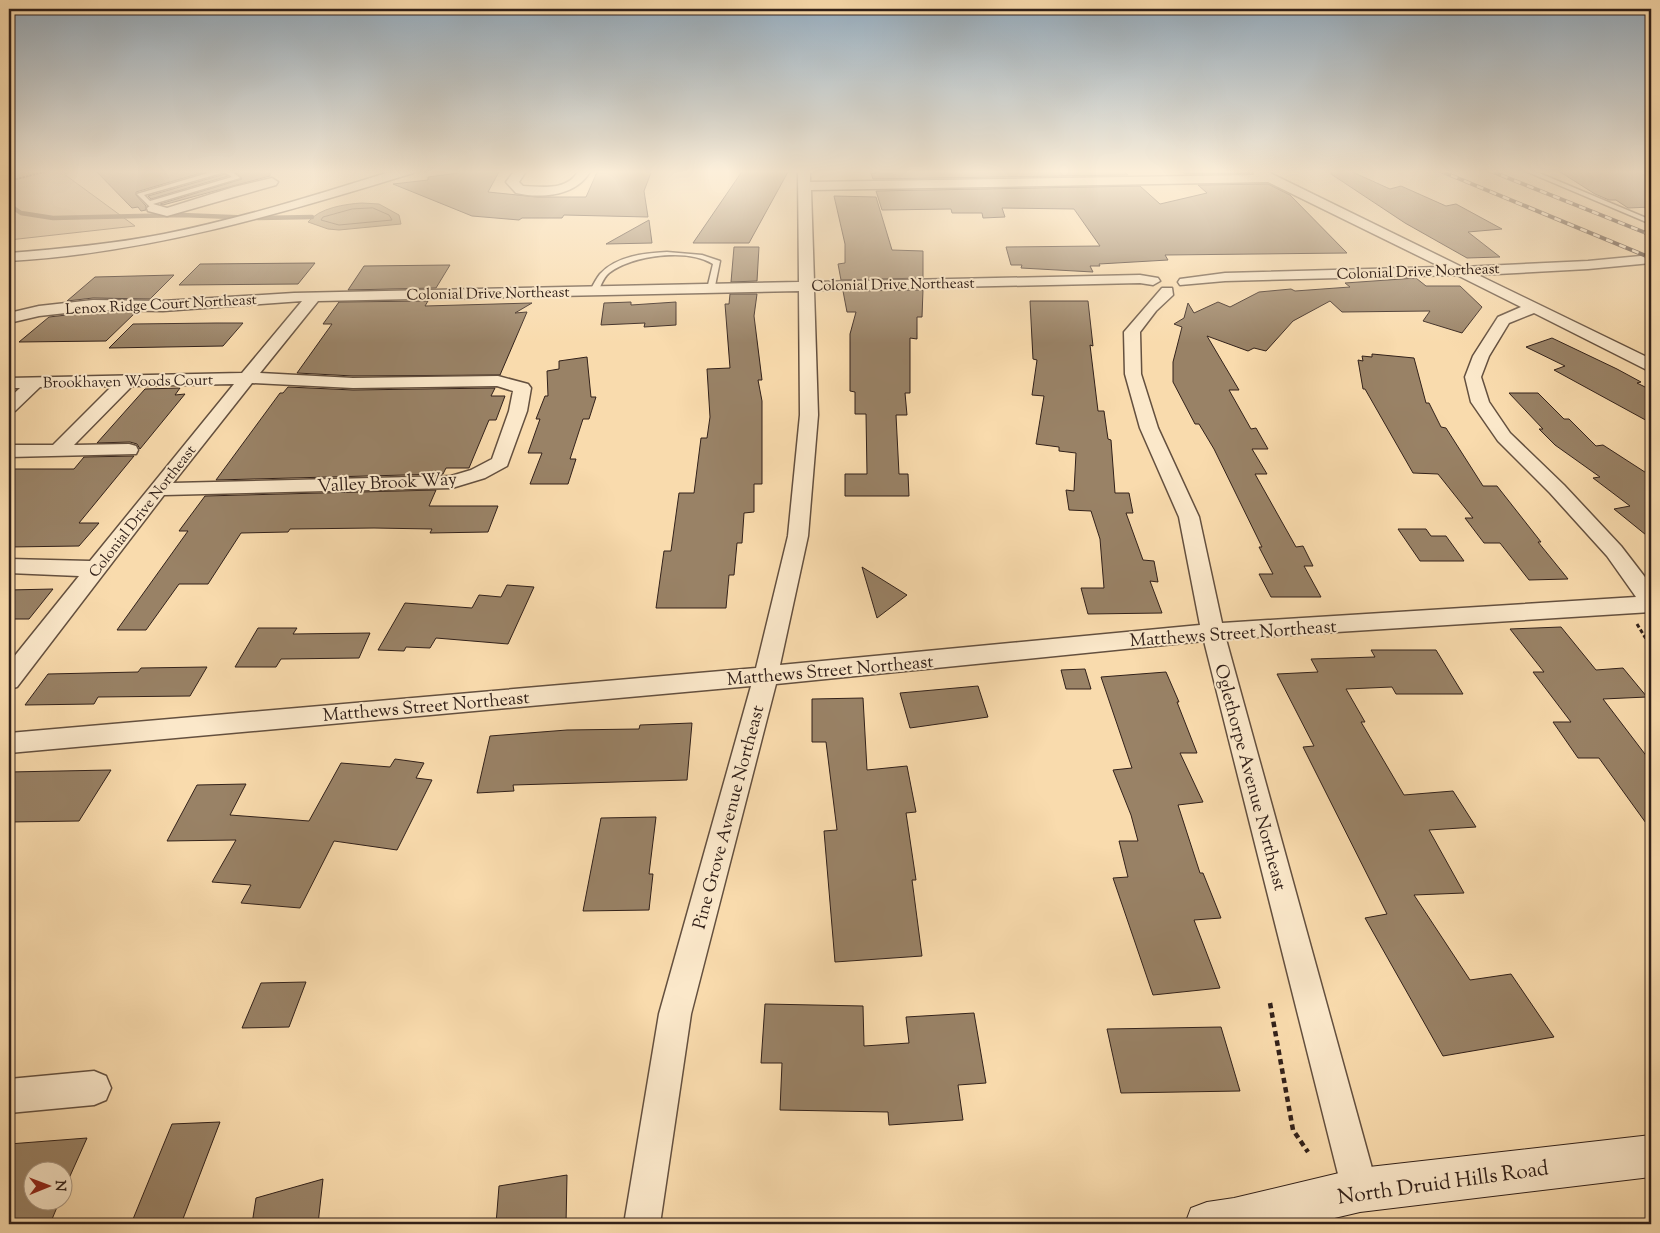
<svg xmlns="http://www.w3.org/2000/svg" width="1660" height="1233" font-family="'Sorts Mill Goudy',serif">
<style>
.green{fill:#d7bb94;stroke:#846e57}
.water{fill:#b59c7b;stroke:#816b54}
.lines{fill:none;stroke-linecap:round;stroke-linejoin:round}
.shore{stroke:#745e4a;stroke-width:1}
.stream{stroke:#816b54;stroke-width:4.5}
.building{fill:#998266;stroke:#32211a}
.service-casing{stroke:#64503f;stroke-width:3}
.minor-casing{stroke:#64503f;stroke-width:3}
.secondary-casing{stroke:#32211a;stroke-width:2}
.path-far2{stroke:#32211a;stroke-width:2;stroke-dasharray:2.5 1;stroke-linecap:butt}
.path-far1{stroke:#32211a;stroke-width:3;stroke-dasharray:4 2.5;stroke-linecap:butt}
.path{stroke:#32211a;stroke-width:4.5;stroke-dasharray:5.5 4;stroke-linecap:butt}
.service{fill:#fbe8ca;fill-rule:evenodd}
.minor{fill:#fbe8ca;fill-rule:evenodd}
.secondary{fill:#fbe8ca;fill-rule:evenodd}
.rail-casing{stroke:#32211a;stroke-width:4}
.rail{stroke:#fbe8ca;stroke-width:2.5;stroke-dasharray:7;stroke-linecap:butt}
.labels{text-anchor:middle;stroke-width:4;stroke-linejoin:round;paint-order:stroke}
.far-street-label{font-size:15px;fill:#32211a;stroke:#fbe8ca}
.street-label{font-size:18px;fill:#32211a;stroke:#fbe8ca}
.near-street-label{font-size:21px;fill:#32211a;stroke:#fbe8ca}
</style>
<rect width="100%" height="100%" fill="#f9dbad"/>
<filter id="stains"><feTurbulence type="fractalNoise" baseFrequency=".004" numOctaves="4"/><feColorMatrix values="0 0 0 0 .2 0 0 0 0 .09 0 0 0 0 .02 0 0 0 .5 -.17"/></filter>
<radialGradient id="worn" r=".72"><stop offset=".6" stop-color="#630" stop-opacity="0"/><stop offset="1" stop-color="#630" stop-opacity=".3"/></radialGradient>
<path class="green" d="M9 170H75L64 174 135 226 9 240Z"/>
<path class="water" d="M362 203 379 204 399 215 401 224 339 230 328 229 308 222C319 208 345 204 362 203Z"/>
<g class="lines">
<path class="shore" d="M373 208 389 215 392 220 339 225 321 220 323 217 352 209Z"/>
<path class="stream" d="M9 205 21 213 53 218 182 215 258 218 312 217"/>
</g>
<path class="building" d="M95 170H211L136 192V195L146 206V210L141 211 138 207 132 208Z
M233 170H270V176L163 205 160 204 242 179Z
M461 170H500L488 192 537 197H586L598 170H652L644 191 648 217 564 215 562 218H522L519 220 472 216 393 184 428 180V177L459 173Z
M743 170H789L749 243H693Z
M875 170H1122L1128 175 873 179 871 173H876Z
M1180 170H1251L1252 173 1185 174Z
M1333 170H1348L1390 189 1401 186 1446 206 1456 204 1502 229 1468 232 1500 257 1467 258 1405 223 1331 174Z
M1557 170H1636L1651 179V207L1628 208 1616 200H1609L1595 194Z
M225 174 228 176 151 199 148 196Z
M1268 184 1290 195 1347 253 1165 255 1168 260 1099 264 1100 266H1090L1093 272 1021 268 1022 265H1011L1006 247 1100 246 1074 209 1002 208 1005 217 983 218 982 213H952L951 209 882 210 876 191 1140 186 1160 204 1207 193 1198 185Z
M834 196 876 197 892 250 923 251V278L841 280 838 264 845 263V244Z
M649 220 652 243 606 244Z
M734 247H759L757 281 731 282Z
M315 263 298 284 179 285 200 264Z
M450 265 436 288 348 290 364 266Z
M174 275 150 299 93 298 67 301 95 277Z
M1416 278 1426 286H1460L1482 307 1462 333 1423 321 1430 311 1342 312 1330 301 1293 321 1266 351 1254 348 1248 351 1207 336 1239 390H1229L1251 429 1256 428 1268 449H1252L1267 474H1255L1296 547 1303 546 1313 566H1304L1321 597H1271L1259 574H1273L1259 547H1262L1214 449 1199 424H1195L1173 382V362L1182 327 1174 324 1184 318 1188 303 1194 313 1218 302 1230 307 1259 292 1291 289 1295 291 1350 287 1345 283Z
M923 290 922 317H917V339L910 338V393H905L907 415H896L899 474H908L909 496H845V474H867L866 414H855V392L850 391V334L856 312H847L843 291Z
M730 294H757L754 316 762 380H758L762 401V484H754V512L744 513 742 543H737L734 575H729L726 608H656L664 551H671L679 493H694L701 438H707L710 417 707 369 730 368 725 304H729Z
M428 301 425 306 532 303 515 313 527 312 500 375 353 376 297 373 332 324H323L339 302Z
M1030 301H1088L1093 346 1090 345 1098 411H1104L1108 439 1111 440 1115 493H1129L1133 513H1126L1143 560 1154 561 1158 582 1150 581 1162 613 1088 614 1081 588H1104L1100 539 1091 511 1069 510 1066 490 1074 491 1076 453 1059 451V447L1036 444 1044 396 1032 395 1037 360 1033 359Z
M631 302V305L676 302V325L644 327 645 323 601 325 604 303Z
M93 312H136L106 341 19 342 49 317Z
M216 323H243L223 346 109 348 133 324Z
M1552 338 1617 369 1641 382 1637 383 1651 390V423L1554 370 1565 366 1526 347Z
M1372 354 1414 358 1426 403H1429L1441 427 1446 428 1483 486H1497L1541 542H1538L1568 579 1529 580 1500 543H1484L1465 518H1473L1438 474 1413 473 1365 389H1363L1358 360 1363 361 1362 356 1372 357Z
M587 357 591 397H596L589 419H583L570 459H576L568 484H530L542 453H528L540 419H536L545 396H548L547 371 559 369V361Z
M288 387 353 390 495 388 491 396H505L496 420H489L469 468H446L443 474 216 480 280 393H283Z
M180 388 175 395 185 394 140 449 137 444 130 442 97 443 145 389Z
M1509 393H1538L1564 419H1569L1596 446 1603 445 1651 476V539L1614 509 1630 506 1593 478 1600 477 1555 445 1539 429H1543Z
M134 456 79 523H99L79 546 9 547V469H74L84 457Z
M436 490 429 506H498L488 532 430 533 432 529 374 528 290 529 288 532 241 533 208 584H179L146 630H117L188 531H179L205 496Z
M1398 529H1426L1431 536H1446L1464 561H1420Z
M862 567 907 595 877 618Z
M507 585 534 587 508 644 436 638 430 648 406 647 404 651 378 650 405 603 472 608 479 595 501 597Z
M53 589 29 619H9V590Z
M1561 627 1596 670 1623 668 1647 697 1603 699 1651 762V830L1599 758H1578L1553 722H1571L1533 672H1544L1510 629Z
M258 628H297L293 634 370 633 359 658 281 659 276 667H235Z
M1371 650H1436L1463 694H1396L1392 687 1346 689 1365 722H1361L1404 795 1453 791 1476 827 1429 830 1464 893 1414 895 1470 980 1511 974 1554 1037 1443 1056 1365 918 1387 914 1303 747 1314 746 1277 674 1318 672 1311 659 1375 657Z
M207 667 190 696 98 697 94 704 25 705 48 674 138 672 141 668Z
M1085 669 1091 689H1066L1061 670Z
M1166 672 1179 702H1177L1197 753H1180L1203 802 1178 805 1200 873H1203L1221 918 1194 920 1220 988 1153 995 1113 878 1128 877 1119 841H1138L1131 815 1113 770 1132 768 1101 677Z
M978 686 988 717 910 728 900 693Z
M863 698 867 770 907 766 916 812 906 813 916 880H912L922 956 835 962 824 831 837 830 826 742H812V699Z
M692 723 687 780 513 785 514 791 477 793 490 736 567 730 639 729 640 725Z
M395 759 424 763 416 778 432 780 397 850 334 841 300 908 241 903 251 885 212 882 236 840 167 841 197 785 246 784 230 815 309 821 341 763 390 767Z
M111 770 79 821 9 822V772Z
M656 817 649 874H653L649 910 583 911 601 818Z
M306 982 289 1027 242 1028 261 983Z
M765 1004 863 1006 864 1046 909 1043 906 1017 974 1013 986 1083 958 1085 963 1120 889 1125 888 1112 780 1110 782 1063H761Z
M1221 1027 1240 1091 1121 1093 1107 1029Z
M220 1122 181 1224H131L172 1124Z
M87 1138 62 1194V1170H32V1200H60L50 1224H9V1144Z
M567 1175 566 1224H496L499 1186Z
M323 1179 318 1224H252L256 1198Z"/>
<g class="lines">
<defs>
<path id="service" d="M218 170H230L240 178 153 204 156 208 153 210 137 194ZM225 172 232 177 150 201 144 195Z
M1523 170H1532L1651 220V224Z
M1642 170 1651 171V176Z
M667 252 702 255 720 261 714 291 707 289 713 264C688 248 632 255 609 273 603 278 601 286 597 293L590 291C593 285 596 279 600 274 616 256 645 253 667 252Z"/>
<path id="minor" d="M396 170H415L413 173C280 214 149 253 9 261V253C61 249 113 244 164 234 243 218 319 194 396 170Z
M515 170H527L519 182 523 186C544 187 568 191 579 170H591C577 196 542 199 516 193L506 182Z
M798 170H810V182L1254 175 1253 170H1264L1462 267 1588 261 1651 255V263L1588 269 1478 275 1651 359V370L1645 369 1534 313 1509 323 1489 356 1481 377 1489 402 1510 433 1564 485 1621 546 1651 585V612L1226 639 1378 1190 1373 1203 1360 1208 1347 1203 1342 1190 1204 641 776 684 691 1014 660 1224H624L659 1014 751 686 9 753V733L756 668 788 536 800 415 799 291 318 301 260 373 353 378 498 376 528 384 531 388 527 411 507 466 485 478 452 488 164 495 17 687 9 689V663L79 576 9 573V559L90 561 234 384 132 386 74 445 129 444 136 446 138 450 136 454 9 457V445H53L112 386 40 387 15 411 9 412V398L20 388H9V378L242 373 302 301 163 311 93 310 39 316 9 323V313L39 306 93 300 163 301 294 293 799 282ZM1268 182 1441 267 1225 273 1180 279 1178 282 1180 285 1225 281 1457 275 1521 307 1498 317 1473 356 1465 377 1471 402 1498 441 1550 493 1607 556 1636 597 1222 623 1199 517 1158 428 1141 374 1140 332 1156 311 1173 295 1172 288H1162L1124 332 1125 374 1140 428 1179 517 1200 625 780 665 808 536 818 415 814 290 1140 283 1153 285 1160 281 1158 278 1140 275 814 282 811 190ZM252 383 353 388 497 386 513 391 509 411 492 459 471 470 451 476 173 483Z
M272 178 278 182 276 185 167 216 148 211 147 208 153 204 167 208 234 187Z
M94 1071 106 1076 111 1088 106 1100 94 1105 9 1113V1079Z"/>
<path id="secondary" d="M1651 1135V1177L1360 1212 1309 1224H1185L1191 1208 1207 1202 1234 1198 1360 1168Z"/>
</defs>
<use href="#service" class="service-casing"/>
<use href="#minor" class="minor-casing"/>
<use href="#secondary" class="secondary-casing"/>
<path class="path-far2" d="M9 181 51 170"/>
<path class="path-far1" d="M1637 624 1651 647"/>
<path class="path" d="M1270 1003 1293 1130 1308 1152"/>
<use href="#service" class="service"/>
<use href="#minor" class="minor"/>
<use href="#secondary" class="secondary"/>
<defs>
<path id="rail" d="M1438 170 1651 258
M1488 170 1651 235"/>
</defs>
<use href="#rail" class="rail-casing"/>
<use href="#rail" class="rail"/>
</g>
<linearGradient id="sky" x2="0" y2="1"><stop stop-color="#93aabc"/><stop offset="0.5" stop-color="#fcefda"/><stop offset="1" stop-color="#fcefda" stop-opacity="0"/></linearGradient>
<rect width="1660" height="343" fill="url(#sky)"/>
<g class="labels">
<g class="far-street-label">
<text transform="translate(1418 271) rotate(-2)" y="5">Colonial Drive Northeast</text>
<text transform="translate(893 284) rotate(-1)" y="5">Colonial Drive Northeast</text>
<text transform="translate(488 293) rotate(-1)" y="5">Colonial Drive Northeast</text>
<text transform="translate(161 304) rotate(-3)" y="5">Lenox Ridge Court Northeast</text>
<text transform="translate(128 381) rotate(-1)" y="5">Brookhaven Woods Court</text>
<text transform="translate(142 511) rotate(-52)" y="5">Colonial Drive Northeast</text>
</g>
<g class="street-label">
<text transform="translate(387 482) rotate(-3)" y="6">Valley Brook Way</text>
<text transform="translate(1233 633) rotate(-4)" y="6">Matthews Street Northeast</text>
<text transform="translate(830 670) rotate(-5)" y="6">Matthews Street Northeast</text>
<text transform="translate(426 706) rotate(-5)" y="6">Matthews Street Northeast</text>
<text transform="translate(1251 777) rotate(75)" y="6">Oglethorpe Avenue Northeast</text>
<text transform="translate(728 817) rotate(-75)" y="6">Pine Grove Avenue Northeast</text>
</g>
<g class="near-street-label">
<text transform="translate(1443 1182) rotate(-8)" y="7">North Druid Hills Road</text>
</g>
</g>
<rect width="1660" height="1233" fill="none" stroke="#f9dbad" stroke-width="30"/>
<rect x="10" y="10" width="1640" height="1213" fill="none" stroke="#32211a" stroke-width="2.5"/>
<rect x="15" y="15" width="1630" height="1203" fill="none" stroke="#32211a"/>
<g transform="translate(48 1186) rotate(89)"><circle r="24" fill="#fbe8ca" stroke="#ab9884"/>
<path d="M0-4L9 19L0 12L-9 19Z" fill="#8f2418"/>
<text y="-8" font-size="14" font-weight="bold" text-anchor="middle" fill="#32211a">N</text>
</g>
<rect width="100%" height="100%" filter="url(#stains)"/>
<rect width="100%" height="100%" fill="url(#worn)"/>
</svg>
